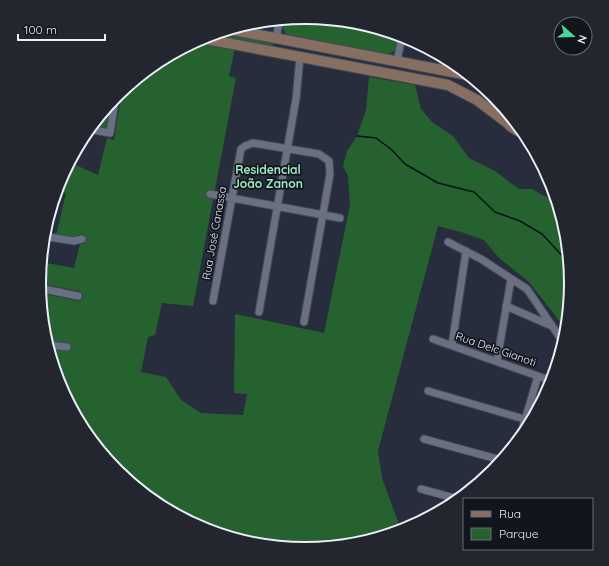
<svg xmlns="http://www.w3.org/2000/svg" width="609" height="566" font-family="Quicksand,sans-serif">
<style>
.green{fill:#26622f}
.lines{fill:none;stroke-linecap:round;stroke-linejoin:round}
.stream{stroke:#041619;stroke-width:1.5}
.street-casing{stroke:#444956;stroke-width:9}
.secondary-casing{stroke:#444956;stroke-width:12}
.street{stroke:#687082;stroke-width:7}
.secondary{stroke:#866f60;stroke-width:10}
.labels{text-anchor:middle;stroke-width:3.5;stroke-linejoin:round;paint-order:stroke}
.street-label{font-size:11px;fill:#eaeff9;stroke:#13151d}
.neighbourhood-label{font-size:12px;font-weight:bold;fill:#9aecc1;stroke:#13151d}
.rim{fill:none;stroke:#eaeff9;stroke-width:2}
</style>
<rect width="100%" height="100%" fill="#272d3d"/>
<path class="green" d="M305 17 357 22 400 35C399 44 398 50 389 54L290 37C283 32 282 28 284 19Z
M223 31 269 40 272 41 273 45 271 47 207 36Z
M196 41 235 48 229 76 236 78 193 306 162 303 155 335 148 337 141 372 166 377 181 400 201 413 243 415 247 394 234 393 235 314 324 333 350 205 348 176 343 166 347 151 357 136 366 110 369 77 415 85 421 109 432 122 453 136 469 158 495 171 519 189H532L544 196 556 200 565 231 570 283 566 332 555 315 528 281 499 258 484 240 461 232 438 226 378 451 382 478 401 530C369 540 336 550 303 549 269 547 234 542 202 529 131 499 65 429 49 352L54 349 67 351 70 349 67 343 45 341 40 293 77 301 81 300 83 295 79 291 39 283 41 262 74 268 80 244H84L86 239 82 234 73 238 56 235 66 193 56 192 59 181 69 162 98 175 107 138 114 140 122 91 157 62Z
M113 99 108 127 104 129 90 127Z"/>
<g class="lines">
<path class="stream" d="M357 136 376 138 392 150 405 164 438 183 474 192 495 212 520 221 542 234 569 263"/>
<defs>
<path id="street" d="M276 38 280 19
M397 61 402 36
M88 129 110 133 116 95
M210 194 340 218
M43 236 74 241 82 239
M448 242 481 259 527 289 563 342
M39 288 78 296
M213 301 241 149 245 146 253 143 319 154 329 161 330 174 304 322
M506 306 552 326
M259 312 296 99 300 57
M433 339 552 381
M47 345 67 347
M452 345 466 251
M497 361 511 279
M428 391 531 421
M520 437 538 376
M424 439 501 460
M421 489 458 499"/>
<path id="secondary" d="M228 29 468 75
M201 38 448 85 477 100 506 122
M500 104C500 118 510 129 524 133"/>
</defs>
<use href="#street" class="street-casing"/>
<use href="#secondary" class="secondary-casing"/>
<use href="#street" class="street"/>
<use href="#secondary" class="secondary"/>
</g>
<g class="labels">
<g class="street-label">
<text transform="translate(214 233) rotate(-80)" y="4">Rua José Canassa</text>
<text transform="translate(496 349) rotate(19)" y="4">Rua Delc Gianoti</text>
</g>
<g class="neighbourhood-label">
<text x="268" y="174">Residencial<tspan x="268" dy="14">João Zanon</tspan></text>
</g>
</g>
<path d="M0 0H609V566H0ZM46 283a259 259 0 1 1 518 0a259 259 0 1 1-518 0Z" fill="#24262f" fill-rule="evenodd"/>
<path class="rim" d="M46 283a259 259 0 1 1 518 0a259 259 0 1 1-518 0Z"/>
<rect x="463" y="498" width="130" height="52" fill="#13151d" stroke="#696c75"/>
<rect x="471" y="511" width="20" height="6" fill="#866f60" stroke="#696c75"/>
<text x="499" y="518" font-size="12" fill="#eaeff9">Rua</text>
<rect x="471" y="528" width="20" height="12" fill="#26622f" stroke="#696c75"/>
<text x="499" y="538" font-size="12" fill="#eaeff9">Parque</text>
<g transform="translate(573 36) rotate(110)"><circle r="19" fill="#13151d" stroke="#696c75"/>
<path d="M0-3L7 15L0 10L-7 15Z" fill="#50d398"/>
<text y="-6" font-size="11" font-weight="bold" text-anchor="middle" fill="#eaeff9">N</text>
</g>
<path d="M18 34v6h87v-6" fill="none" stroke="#eaeff9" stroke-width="2"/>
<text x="24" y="34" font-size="12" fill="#eaeff9" stroke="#13151d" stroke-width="3" paint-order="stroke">100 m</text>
</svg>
